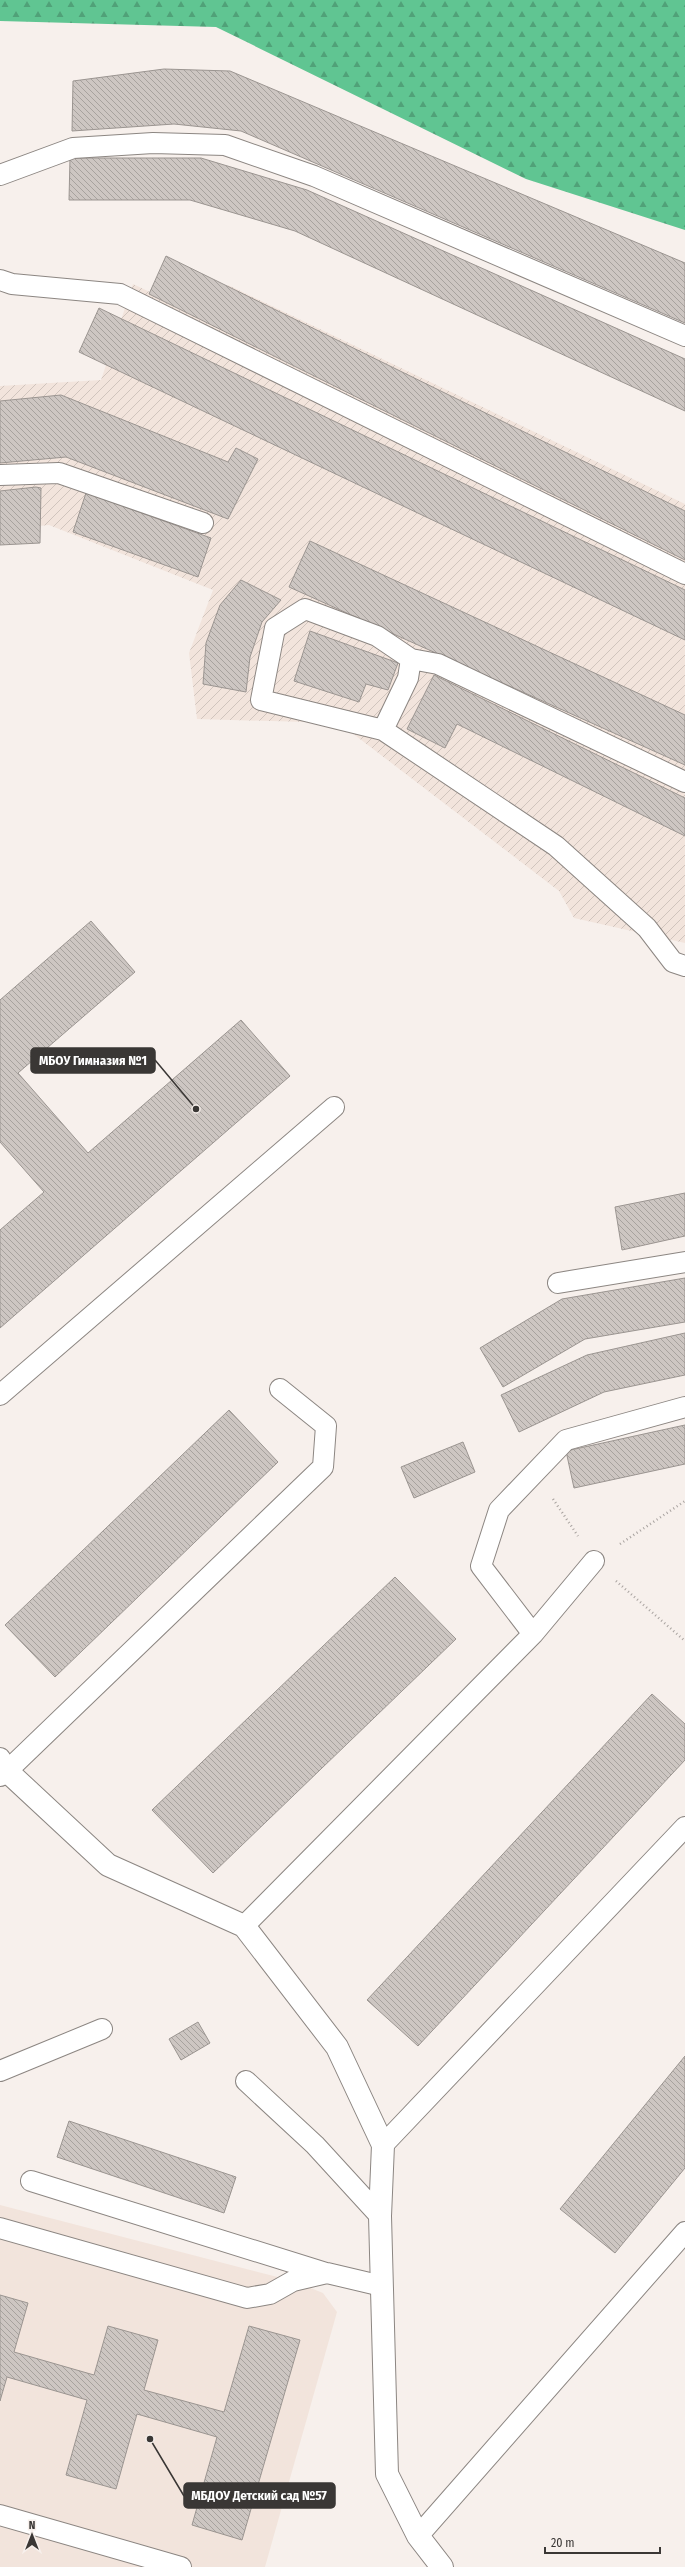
<svg xmlns="http://www.w3.org/2000/svg" width="685" height="2567" font-family="'Fira Sans Condensed',sans-serif">
<style>
.built{fill:#f2e4dc}
.industrial{fill:url(#industrial-furrows)}
.forest{fill:url(#forest-firs)}
.building{fill:url(#building-back-hatch);stroke:#9b9591}
.lines{fill:none;stroke-linecap:round;stroke-linejoin:round}
.service-casing{stroke:#8c8682;stroke-width:22}
.minor-casing{stroke:#8c8682;stroke-width:24}
.path{stroke:#a8a29f;stroke-width:2.5;stroke-dasharray:1 3;stroke-linecap:butt}
.service{stroke:#fff;stroke-width:20}
.minor{stroke:#fff;stroke-width:22}
.leader{fill:none;stroke:#3a3735;stroke-width:1.5}
.callout-dot{fill:#3a3735;stroke:#f7f0ec;stroke-width:1.5}
.callout{fill:#3a3735;stroke:#3a3735;stroke-width:1.5}
.callout-label{font-size:13px;text-anchor:middle;font-weight:bold;fill:#fff}
</style>
<defs>
<pattern id="industrial-furrows" width="10" height="10" patternUnits="userSpaceOnUse"><rect width="10" height="10" fill="#f2e4dc"/><path d="M-1 1l2-2M0 10L10 0M9 11l2-2" fill="none" stroke="#d0c4bd"/></pattern>
<pattern id="forest-firs" width="22" height="20" patternUnits="userSpaceOnUse"><rect width="22" height="20" fill="#60c592"/><path d="M5 1l3.5 6h-7zM16 11l3.5 6h-7z" fill="#50a178"/></pattern>
<pattern id="building-back-hatch" width="6" height="6" patternUnits="userSpaceOnUse"><rect width="6" height="6" fill="#cdc6c2"/><path d="M-1 5l2 2M0 0l6 6M5-1l2 2" fill="none" stroke="#a7a29e"/></pattern>
</defs>
<rect width="100%" height="100%" fill="#f7f0ec"/>
<path class="built" d="M0 2205 293 2281 323 2293 337 2312 265 2567H0Z"/>
<path class="industrial" d="M133 284 211 321 228 285 685 504V943L574 918 559 891 339 723 197 719 189 653 213 590 49 525 0 530V386L101 380Z"/>
<path class="forest" d="M0 0H685V230L526 179 216 27 0 21Z"/>
<path class="building" d="M164 69 230 71 685 263V323L241 131 174 124 72 131 73 81Z
M70 158H201L307 190 685 359V411L295 231 190 200H69Z
M166 256 685 511V560L149 294Z
M99 308 685 590V640L79 352Z
M61 395 228 462 236 448 258 459 228 519 66 457 0 463V401Z
M36 487 41 488 40 543 0 545V491Z
M86 493 211 538 198 577 73 532Z
M310 541 685 715V765L289 587Z
M241 580 281 600 262 622 250 657 246 692 203 684 206 643 220 605Z
M310 631 398 663 388 690 366 684 359 702 294 681Z
M434 675 685 798V836L457 724 445 748 407 729Z
M91 921 135 972 18 1073 88 1153 241 1020 290 1076 0 1328V1230L44 1192 0 1142V1000Z
M685 1193V1236L622 1250 615 1207Z
M685 1278V1322L585 1339 503 1387 480 1348 562 1299Z
M685 1333V1375L604 1392 519 1432 501 1395 587 1355Z
M229 1410 278 1462 55 1677 5 1625Z
M685 1425V1464L574 1488 566 1451Z
M463 1442 475 1472 414 1498 401 1467Z
M395 1577 456 1639 213 1873 152 1810Z
M652 1694 685 1724V1760L418 2046 367 2000Z
M198 2022 210 2043 181 2060 169 2039Z
M685 2056V2168L615 2253 560 2209Z
M69 2121 236 2177 224 2213 57 2157Z
M0 2295 28 2303 14 2352 94 2375 108 2326 158 2340 144 2390 224 2412 249 2326 300 2340 242 2540 192 2525 217 2437 137 2414 116 2489 66 2475 87 2400 7 2377 0 2401Z"/>
<g class="lines">
<defs>
<path id="service" d="M0 175 73 148 153 143 225 145 314 176 685 336
M0 280 12 284 120 294 685 574
M0 475 59 473 203 523
M411 659 408 678 383 730 261 700 275 628 305 609 377 636 411 659 438 664 685 782
M383 730 556 846 647 928 673 962 685 966
M558 1283 685 1262
M0 1395 334 1107
M533 1634 481 1566 499 1510 566 1440 685 1407
M0 1758 7 1771 323 1467 326 1426 280 1389
M244 1926 533 1634 594 1561
M0 2071 102 2029
M246 2081 315 2145 380 2216
M383 2145 685 1827
M31 2181 326 2273
M0 2228 247 2298 270 2294 293 2281 327 2273 382 2286
M0 2515 181 2567
M418 2536 685 2232"/>
<path id="minor" d="M0 1775 7 1771 108 1865 244 1926 337 2047 383 2145 380 2216 387 2474 418 2536 442 2567"/>
</defs>
<use href="#service" class="service-casing"/>
<use href="#minor" class="minor-casing"/>
<path class="path" d="M553 1499 578 1536
M620 1544 685 1501
M616 1581 685 1641"/>
<use href="#service" class="service"/>
<use href="#minor" class="minor"/>
</g>
<path class="leader" d="M196 1109L155 1060M150 2439L184 2496"/>
<g class="callout-dot">
<circle cx="196" cy="1109" r="4"/>
<circle cx="150" cy="2439" r="4"/>
</g>
<g class="callout">
<rect x="31" y="1048" width="124" height="25" rx="4"/>
<rect x="184" y="2483" width="151" height="25" rx="4"/>
</g>
<g class="callout-label">
<text x="93" y="1065">МБОУ Гимназия №1</text>
<text x="259" y="2500">МБДОУ Детский сад №57</text>
</g>
<g transform="translate(32 2535)" stroke="#f7f0ec" stroke-width="3" paint-order="stroke">
<path d="M0-3L7 15L0 10L-7 15Z" fill="#3a3735"/>
<text y="-6" font-size="11" font-weight="bold" text-anchor="middle" fill="#3a3735">N</text>
</g>
<path d="M545 2547v6h115v-6" fill="none" stroke="#3a3735" stroke-width="2"/>
<text x="551" y="2547" font-size="12" fill="#3a3735" stroke="#f7f0ec" stroke-width="3" paint-order="stroke">20 m</text>
</svg>
